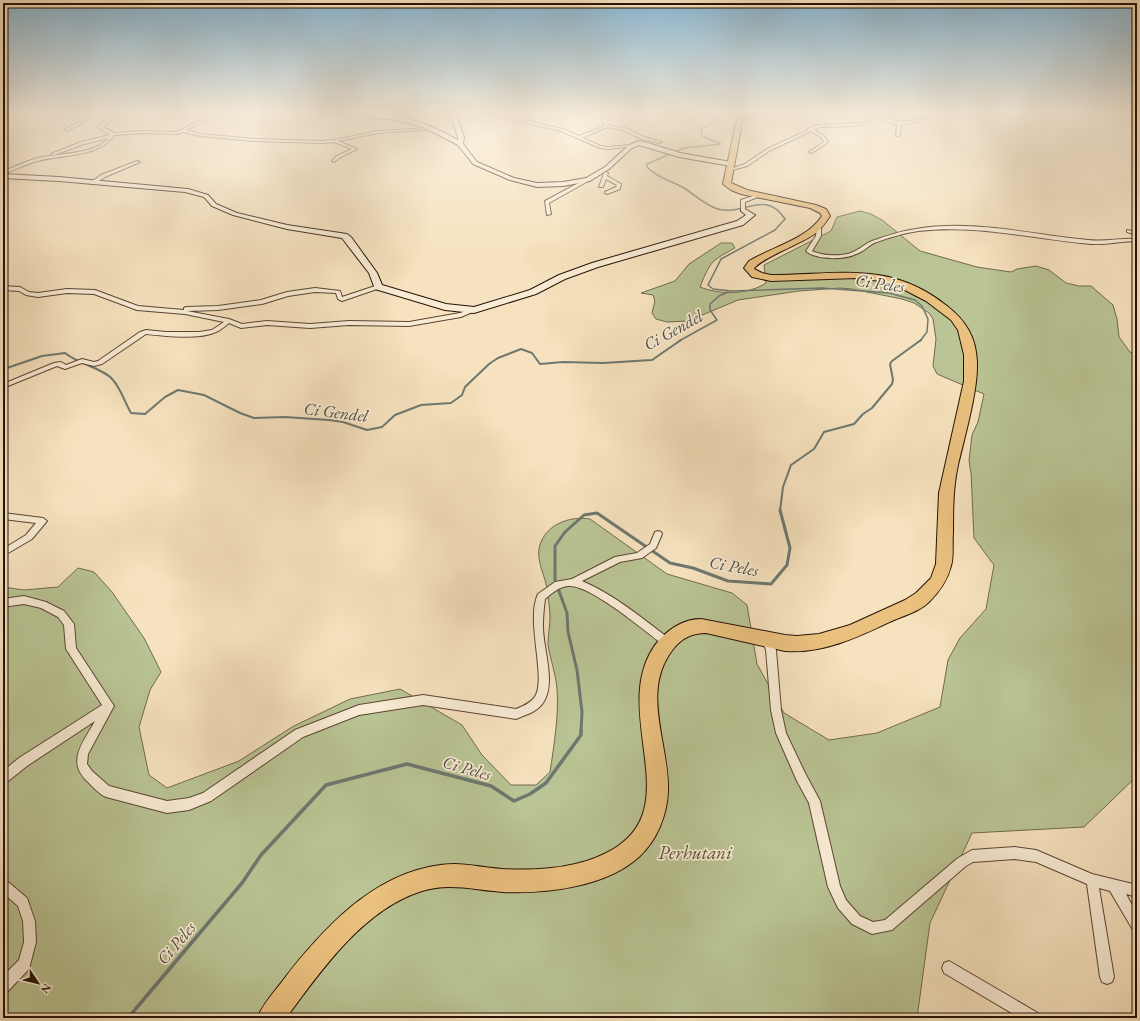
<svg xmlns="http://www.w3.org/2000/svg" width="1140" height="1021" font-family="'EB Garamond',serif">
<style>
.green{fill:#bac494;stroke:#706a4e}
.lines{fill:none;stroke-linecap:round;stroke-linejoin:round}
.stream-far3{stroke:#6d7870;stroke-width:1.5}
.stream-far2{stroke:#6d7870;stroke-width:2}
.stream-far1{stroke:#6d7870;stroke-width:3}
.stream{stroke:#6d7870;stroke-width:3.5}
.street-casing{stroke:#5a4535;stroke-width:2}
.secondary-casing{stroke:#261107;stroke-width:2}
.highway-casing{stroke:#261107;stroke-width:2}
.street{fill:#f9ecd5;fill-rule:evenodd}
.secondary{fill:#f9ecd5;fill-rule:evenodd}
.highway{fill:#ebc17f;fill-rule:evenodd}
.labels{text-anchor:middle;stroke-width:3.5;stroke-linejoin:round;paint-order:stroke}
.water-label{font-size:17px;font-style:italic;fill:#504d44;stroke:#f9ecd5}
.near-park-label{font-size:19px;font-style:italic;fill:#5a5038;stroke:#f9ecd5}
</style>
<rect width="100%" height="100%" fill="#f6e2be"/>
<filter id="stains"><feTurbulence type="fractalNoise" baseFrequency=".005" numOctaves="4"/><feColorMatrix values="0 0 0 0 .2 0 0 0 0 .09 0 0 0 0 .02 0 0 0 .5 -.17"/></filter>
<radialGradient id="worn" r=".72"><stop offset=".6" stop-color="#630" stop-opacity="0"/><stop offset="1" stop-color="#630" stop-opacity=".3"/></radialGradient>
<path class="green" d="M860 211 871 214 882 220 920 251 977 267 1011 272 1017 269 1036 266 1049 270 1066 283 1079 286H1091L1113 305 1117 319 1119 337 1130 352 1137 355V776L1084 827 972 833 930 923 917 1018H3V960L6 958 3 955V587L24 590 58 587 78 568 94 572 112 592 144 638 161 672 150 690 139 727 149 775 167 788 239 761 292 727 350 699 400 689 462 725 482 755 511 785H536L550 772C554 745 559 716 557 689 556 674 550 659 548 644 548 635 550 626 550 617 550 608 548 598 547 589 545 574 534 558 541 542 549 523 571 516 590 519L667 574 732 593 747 605 757 664 784 713 829 740 877 733 940 707 948 660 960 638 986 609 994 565 974 538 971 473 969 461 972 435 978 422 984 394 937 374 933 366 936 339 933 319 929 313 914 303 902 299 852 289 840 288 799 291 738 300 688 321 667 322 656 319 652 313 655 301 653 295 641 293 675 281 689 264 721 243H732L735 248C711 261 710 262 700 287 720 295 748 295 766 283L764 265 831 231 837 217Z"/>
<g class="lines">
<path class="stream-far3" d="M736 112 722 117 701 129 702 136 721 144 684 148 647 164V167C657 178 672 181 684 188 695 195 706 206 718 209 744 216 765 189 785 219L775 230 721 259 708 285 713 289 731 291 822 288 889 293 915 300 922 306 928 319 927 332 920 341
M679 341 717 320 710 310V304L719 296 728 292"/>
<path class="stream-far2" d="M3 367 7 368 42 356 65 353C78 364 105 369 113 380 121 389 125 403 131 413L145 414 165 397 178 390 204 395 240 413 254 418 285 417 329 420 343 422 367 430 382 427 395 415 421 405 451 403 462 395 465 387 489 364 498 358 521 349 532 353 540 364 563 362 603 363 652 360 681 340
M780 511 783 487 791 465 814 449 824 432 854 424 863 414 872 408 892 384 893 380 890 364 892 361 921 340"/>
<path class="stream-far1" d="M581 732 582 712 577 670 568 632 567 613 555 580V546L565 532 584 515 597 513 670 563 693 568 728 581 771 584 787 565 790 548 780 510"/>
<path class="stream" d="M128 1018 242 883 261 855 326 785 407 764 491 786 514 801 530 794 546 783 581 735V731"/>
<defs>
<path id="street" d="M63 112H68L58 118 55 117Z
M97 112H102L67 131 64 130Z
M116 112H121L103 127 114 133 143 131 177 132 216 112H221L186 130 200 134 254 139 322 141 334 140 378 131 429 128 431 129 378 133 338 141 357 149 339 158 334 162 332 161 337 156 352 149 334 142 322 143 254 141 200 136 183 132 178 134 143 133 114 135C99 158 62 154 38 161 26 164 15 170 3 174V171C15 167 26 161 38 158 58 153 95 155 109 138L84 144 54 155 51 154 81 142 110 135 98 127Z
M480 112H488L563 129 579 136 605 126 602 119 606 112H610L606 119 608 125 625 128 644 137 662 142 660 143 642 139 623 130 607 127 582 138 601 146 608 147 631 145 633 146 608 149 600 148 561 131Z
M507 112H519L502 115 500 114Z
M576 112H582L577 114Z
M879 112H884L879 116C903 124 903 124 926 116L928 117 914 123 901 125 900 135 898 136 896 135 897 125 877 118C863 129 837 126 820 127L814 130 824 136 828 142 812 153 809 152 824 142 822 138 811 131 769 151 747 166 729 171 727 170 745 164 767 149 808 130 809 128 819 125 864 123 869 121 874 117V115Z
M137 161 140 162 105 177 94 184 90 183 101 175Z
M606 172 608 173 607 176 621 184 620 189 607 194 605 193V192L616 187 617 185 606 179 603 187H599L604 173Z
M586 179 590 180 549 203 551 214 547 215 545 201Z
M759 194 763 195 745 202V210L741 211V200Z
M817 225 821 226V236L812 251C822 256 843 257 853 252 860 249 865 244 872 241 886 236 901 231 916 229 973 219 1032 235 1088 240 1105 242 1121 238 1137 239V241C1122 241 1107 245 1091 244 1033 239 977 224 918 231 904 233 888 238 874 243 868 246 863 252 856 254 844 260 816 260 806 251L816 236Z
M1127 230 1137 232V235L1127 232Z
M378 285 380 286V288L342 301 338 299 336 293 315 292 288 296 262 304 218 310 187 311 229 319 242 324 267 321 310 324 349 321 409 322 460 313 474 308 477 310 461 317 409 326 349 325 310 328 267 325 241 328 229 323C225 326 221 330 216 332 199 340 164 336 146 334L102 364 94 366 82 363 65 369 57 366 3 388V384L54 363 61 362 66 365 82 359 94 362 98 361 140 332 146 330 166 332H199L212 330 224 322 185 314 137 310 94 294 67 293 38 297 26 295 19 291 3 290V286L20 287 29 292 38 293 67 289 95 290 138 306 184 310V308L186 307 218 306 261 300 287 292 315 288 340 291 342 297Z
M3 513 43 518 47 521 32 539 3 556V549L26 535 36 523 3 519Z
M658 531 661 532 662 534 656 548 642 558 620 562 582 581C615 595 643 619 671 640L673 643 671 646 668 647 665 646C646 632 591 585 569 586 560 586 552 593 545 599 544 607 543 615 543 624 542 647 557 682 543 703 537 712 525 715 516 719L423 705 359 715 303 737 211 801 189 810 167 813 106 797C99 794 94 788 89 783 65 762 83 743 95 721L27 766 7 782 3 783V771L19 758 102 705 68 652 66 649 64 625 58 617 41 608 24 604 3 607V599L24 596 46 602 64 611 74 624 76 648 114 706 88 754 87 764 92 771 109 786 167 801 189 798 203 793 295 730 359 705 423 695 516 709C523 706 529 704 534 698 548 681 525 621 538 594L555 582 572 579 615 557 637 553 650 544 655 532Z
M767 636 770 637 776 650 781 710 786 733 805 773 820 801 840 886 846 900 860 916 873 922 885 920 958 858 972 850 1015 847 1036 850 1092 874 1137 885V897L1126 894 1137 914V932L1133 930 1110 891 1099 888 1114 977 1112 982 1107 984 1102 982 1100 977 1087 884 1036 862 1015 859 973 862 966 866 892 930 872 934 852 924 838 908 828 887 809 803 797 781 776 733 771 710 766 650 762 640 764 637Z
M3 879 7 881 27 898 35 921 36 942 29 969 8 991 3 993V976L19 960 24 942 23 921 18 906 3 893Z
M949 961 1038 1013 1040 1018H1020L944 973 942 968 944 963Z"/>
<path id="secondary" d="M303 112C344 112 388 109 427 125 438 129 448 135 458 140V137L449 112H455L464 137 463 144 477 162 514 178 537 183 563 182 586 178 605 167 628 146 638 141 648 143 680 153 731 162 734 164 731 166 679 157 639 145 632 148 609 169 590 181 563 186 537 187 510 180 473 164 458 145 423 127 395 120 351 115Z
M3 174 59 177 188 189 208 195 216 204 237 213 287 225 347 234 351 237 377 273 382 285 446 304 474 307 530 290 559 275 592 263 737 221 746 215 741 211V209H745L755 215 743 225 598 267 565 279 536 294 474 313 445 310 375 289 369 273 342 238 287 229 233 215 212 206 204 197 185 192 59 181 3 178Z"/>
<path id="highway" d="M750 112H760L746 118 742 123 731 183 747 190 816 205 826 209 830 216C826 222 822 228 816 233 805 242 757 260 754 269L762 273 771 275C837 275 890 260 947 306 966 321 976 337 977 362 978 391 965 435 958 465 953 488 953 510 953 533 952 544 954 556 951 566 947 581 940 591 929 602 920 611 906 615 894 620 860 636 824 654 785 651L706 633C693 633 682 638 674 648 639 691 670 744 668 792 667 815 657 840 640 856 607 887 546 894 503 892 472 890 450 882 419 892 362 911 320 972 286 1018H257C264 1002 277 989 287 975 329 922 382 866 454 864 470 864 486 868 502 869 539 871 583 868 615 848 688 803 605 705 659 640 670 628 685 619 701 619L785 635 797 636 819 634 850 625 905 600 916 593 931 578 936 564 939 493 964 381V355L958 330 951 320 926 301 897 286 880 281 857 278 771 281 752 277 744 268 749 261C772 247 806 240 822 216L820 213 810 208 741 194 731 190 723 184 736 123 742 116Z"/>
</defs>
<use href="#street" class="street-casing"/>
<use href="#secondary" class="secondary-casing"/>
<use href="#highway" class="highway-casing"/>
<use href="#street" class="street"/>
<use href="#secondary" class="secondary"/>
<use href="#highway" class="highway"/>
</g>
<linearGradient id="sky" x2="0" y2="1"><stop stop-color="#8ab8d4"/><stop offset="0.44" stop-color="#fbf2e2"/><stop offset="1" stop-color="#fbf2e2" stop-opacity="0"/></linearGradient>
<rect width="1140" height="255" fill="url(#sky)"/>
<g class="labels">
<g class="water-label">
<text transform="translate(880 283) rotate(8)" y="6">Ci Peles</text>
<text transform="translate(673 330) rotate(-29)" y="6">Ci Gendel</text>
<text transform="translate(336 412) rotate(7)" y="6">Ci Gendel</text>
<text transform="translate(734 566) rotate(10)" y="6">Ci Peles</text>
<text transform="translate(467 768) rotate(16)" y="6">Ci Peles</text>
<text transform="translate(176 943) rotate(-50)" y="6">Ci Peles</text>
</g>
<g class="near-park-label">
<text x="695" y="859">Perhutani</text>
</g>
</g>
<rect width="1140" height="1021" fill="none" stroke="#f6e2be" stroke-width="16"/>
<rect x="4" y="4" width="1132" height="1013" fill="none" stroke="#261107" stroke-width="2"/>
<rect x="8" y="8" width="1124" height="1005" fill="none" stroke="#261107"/>
<g transform="translate(38 983) rotate(125)" stroke="#f9ecd5" stroke-width="3" paint-order="stroke">
<path d="M0-3L7 15L0 10L-7 15Z" fill="#261107"/>
<text y="-6" font-size="11" font-weight="bold" text-anchor="middle" fill="#261107">N</text>
</g>
<rect width="100%" height="100%" filter="url(#stains)"/>
<rect width="100%" height="100%" fill="url(#worn)"/>
</svg>
